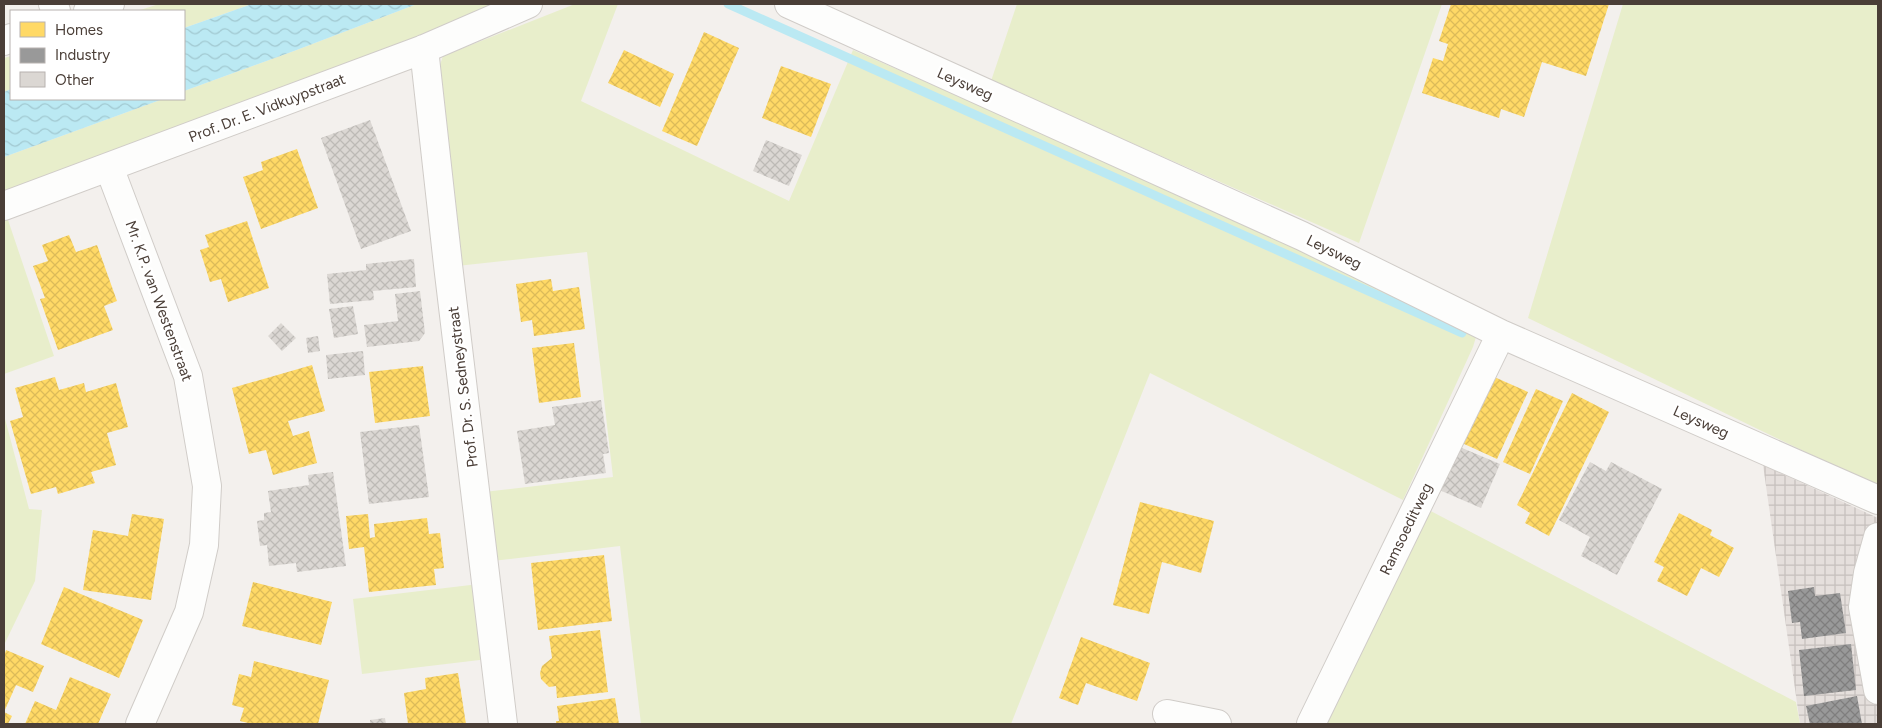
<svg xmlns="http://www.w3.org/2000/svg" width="1882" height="728" font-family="Figtree,sans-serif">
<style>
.industrial{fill:url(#industrial-grid)}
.grass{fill:#e8eecb}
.water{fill:url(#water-waves)}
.homes{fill:url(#homes-cross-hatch)}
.industry{fill:url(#industry-cross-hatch)}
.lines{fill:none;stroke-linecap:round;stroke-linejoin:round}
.stream{stroke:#bbe9f3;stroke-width:9}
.building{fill:url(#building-cross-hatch)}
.minor-casing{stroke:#d0ccc8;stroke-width:30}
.minor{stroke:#fdfdfc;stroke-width:28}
.labels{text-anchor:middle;stroke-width:5;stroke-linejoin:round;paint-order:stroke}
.street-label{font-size:15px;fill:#4a3e37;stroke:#fff}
</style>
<defs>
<pattern id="industrial-grid" width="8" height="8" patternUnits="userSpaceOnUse" patternTransform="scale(1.25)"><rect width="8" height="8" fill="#e5dfdc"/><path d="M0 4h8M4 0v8" fill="none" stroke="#c6c0bd"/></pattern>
<pattern id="water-waves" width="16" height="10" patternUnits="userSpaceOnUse" patternTransform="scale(1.25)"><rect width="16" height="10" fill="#bbe9f3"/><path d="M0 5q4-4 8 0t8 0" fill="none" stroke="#a2c9d1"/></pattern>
<pattern id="homes-cross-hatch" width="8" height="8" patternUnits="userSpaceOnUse" patternTransform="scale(1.25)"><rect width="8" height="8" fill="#ffd966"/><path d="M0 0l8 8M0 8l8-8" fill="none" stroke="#dcbb59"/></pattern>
<pattern id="industry-cross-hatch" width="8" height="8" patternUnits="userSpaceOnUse" patternTransform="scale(1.25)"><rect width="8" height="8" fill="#999"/><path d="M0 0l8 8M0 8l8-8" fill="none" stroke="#7f7e7e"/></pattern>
<pattern id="building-cross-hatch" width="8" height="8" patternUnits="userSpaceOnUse" patternTransform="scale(1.25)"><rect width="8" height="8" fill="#dbd7d3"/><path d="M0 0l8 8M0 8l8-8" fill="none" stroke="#bdbab6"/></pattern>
</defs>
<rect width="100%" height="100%" fill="#f3f0ed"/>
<path class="industrial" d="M1763 465 1878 518V724H1800Z"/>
<path class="grass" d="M159 4H252L184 28V11H137Z
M417 4H506L4 192V157L163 99H184V91L294 51Z
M575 4H618L581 101 789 201 853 50 1191 198 1473 330 1476 337 1473 347 1403 500 1150 373 1011 724H641L620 546 492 561 484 492 613 477 587 252 457 266 437 74 443 56Z
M1017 4H1442L1359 243 991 81Z
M1623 4H1878V487L1528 318Z
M11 56V89L4 92V58Z
M7 217 54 356 4 374V218Z
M4 415 29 509 42 510 35 581 4 645Z
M1423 507 1796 702 1800 724H1322Z
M479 584 488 659 362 674 353 599Z"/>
<path class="water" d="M252 4H417L294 51 184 91V28Z
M11 89V99H163L4 157V92Z"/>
<path class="homes" d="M1451 4H1609L1586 76 1542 62 1524 117 1501 109 1499 118 1422 93 1433 58 1443 61 1448 44 1439 41Z
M704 32 739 48 697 146 662 131Z
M624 50 674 74 660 107 608 83Z
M781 66 831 84 811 137 762 118Z
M297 149 318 208 261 229 243 177 263 170 261 162Z
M247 221 269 288 228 302 221 279 210 282 200 250 209 247 205 235Z
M69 235 76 252 97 245 117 301 104 306 113 330 58 350 40 299 45 298 33 266 48 261 42 245Z
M551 279 553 291 579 287 585 329 534 336 532 320 521 322 516 284Z
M574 343 581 397 539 403 532 348Z
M312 365 325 411 288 421 293 436 309 431 317 463 273 475 266 450 249 454 232 388Z
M423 366 430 416 375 423 369 372Z
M1492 376 1528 392 1497 459 1462 443Z
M55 377 59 390 84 383 86 392 116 383 128 427 107 433 116 465 91 472 95 483 58 494 56 487 31 494 10 421 23 417 15 388Z
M1536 389 1563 401 1530 474 1503 462Z
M1572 393 1609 412 1549 536 1525 523 1530 513 1517 505Z
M1140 502 1214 521 1201 573 1162 562 1149 614 1113 605Z
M1679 513 1712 530 1710 535 1734 548 1719 577 1701 568 1687 596 1657 581 1664 567 1654 562Z
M132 514 164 519 151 600 83 590 93 530 128 536Z
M368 514 370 538 375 537 374 524 427 518 429 534 440 533 444 568 434 569 436 585 369 592 364 547 349 549 346 516Z
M604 555 612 621 538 630 531 563Z
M253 582 332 602 321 645 242 626Z
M64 587 143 620 119 678 41 644Z
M600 630 608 692 557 698 556 686 549 687 541 679 540 673 542 666 552 658 549 636Z
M1081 637 1150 663 1137 701 1086 683 1078 705 1059 698Z
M6 650 44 666 33 692 16 685 4 712 12 716 8 724H4V656Z
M254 661 329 680 318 724H252L240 721 244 708 232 705 239 674 251 677Z
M458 673 466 724H408L404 693 426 689 425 678Z
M70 677 111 694 98 724H25L35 701 56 710Z
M615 698 619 724H556V721H559L557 706Z"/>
<path class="industry" d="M1814 587 1815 596 1840 593 1846 633 1802 639 1800 622 1792 623 1788 591Z
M1851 644 1856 690 1804 696 1799 650Z
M1857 696 1862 724H1810L1806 706Z"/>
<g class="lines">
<path class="stream" d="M728 4 1462 333"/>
</g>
<path class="building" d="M370 120 411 231 361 249 321 138Z
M766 140 802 155 789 186 753 171Z
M414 259 416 287 373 291 374 300 330 304 327 274 366 270V264Z
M420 291 425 333 419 341 367 347 364 325 398 321 395 294Z
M353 306 358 334 334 338 329 309Z
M281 323 296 338 282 351 268 336Z
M318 336 320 351 308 353 306 338Z
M363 351 365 375 328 379 326 355Z
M601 400 609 453 603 454 606 473 525 484 517 431 555 425 552 407Z
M419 425 429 497 369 504 360 432Z
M1455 445 1500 464 1481 508 1437 489Z
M1590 462 1606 471 1611 462 1662 489 1617 575 1581 556 1590 537 1559 520Z
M333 472 346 566 297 572 296 563 269 566 267 545 260 546 257 521 264 520V513L271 512 268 491 309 485 308 475Z
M385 718 386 724H370V720Z"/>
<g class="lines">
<defs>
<path id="minor" d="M53 4 56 11
M789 4 1302 236 1501 334 1878 500
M88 11 110 4
M4 41 11 38
M424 49 448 265 503 724
M109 167 188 376 207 486 204 545 189 612 140 724
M4 206 424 49 528 4
M1878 537 1868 573 1863 607 1878 690
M1167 714 1217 724
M1311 724 1501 334"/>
</defs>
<use href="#minor" class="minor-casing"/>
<use href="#minor" class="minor"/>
</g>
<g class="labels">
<g class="street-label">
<text transform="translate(965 84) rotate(24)" y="5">Leysweg</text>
<text transform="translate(267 108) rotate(-21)" y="5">Prof. Dr. E. Vidkuypstraat</text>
<text transform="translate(1334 252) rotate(26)" y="5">Leysweg</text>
<text transform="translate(159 301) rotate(70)" y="5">Mr. K.P. van Westenstraat</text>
<text transform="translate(463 387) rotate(-97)" y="5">Prof. Dr. S. Sedneystraat</text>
<text transform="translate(1701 422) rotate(24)" y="5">Leysweg</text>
<text transform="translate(1406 529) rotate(-64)" y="5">Ramsoeditweg</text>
</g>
</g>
<rect width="1882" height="728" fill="none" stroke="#4a3e37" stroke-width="10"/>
<rect x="10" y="10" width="175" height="90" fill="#ffffff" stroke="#b7b2af"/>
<rect x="20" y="22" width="25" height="15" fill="#ffd966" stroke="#b7b2af"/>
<text x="55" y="35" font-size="15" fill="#4a3e37">Homes</text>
<rect x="20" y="48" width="25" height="15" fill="#999999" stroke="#b7b2af"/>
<text x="55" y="60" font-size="15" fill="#4a3e37">Industry</text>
<rect x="20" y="72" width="25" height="15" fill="#dbd7d3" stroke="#b7b2af"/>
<text x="55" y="85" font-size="15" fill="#4a3e37">Other</text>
</svg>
